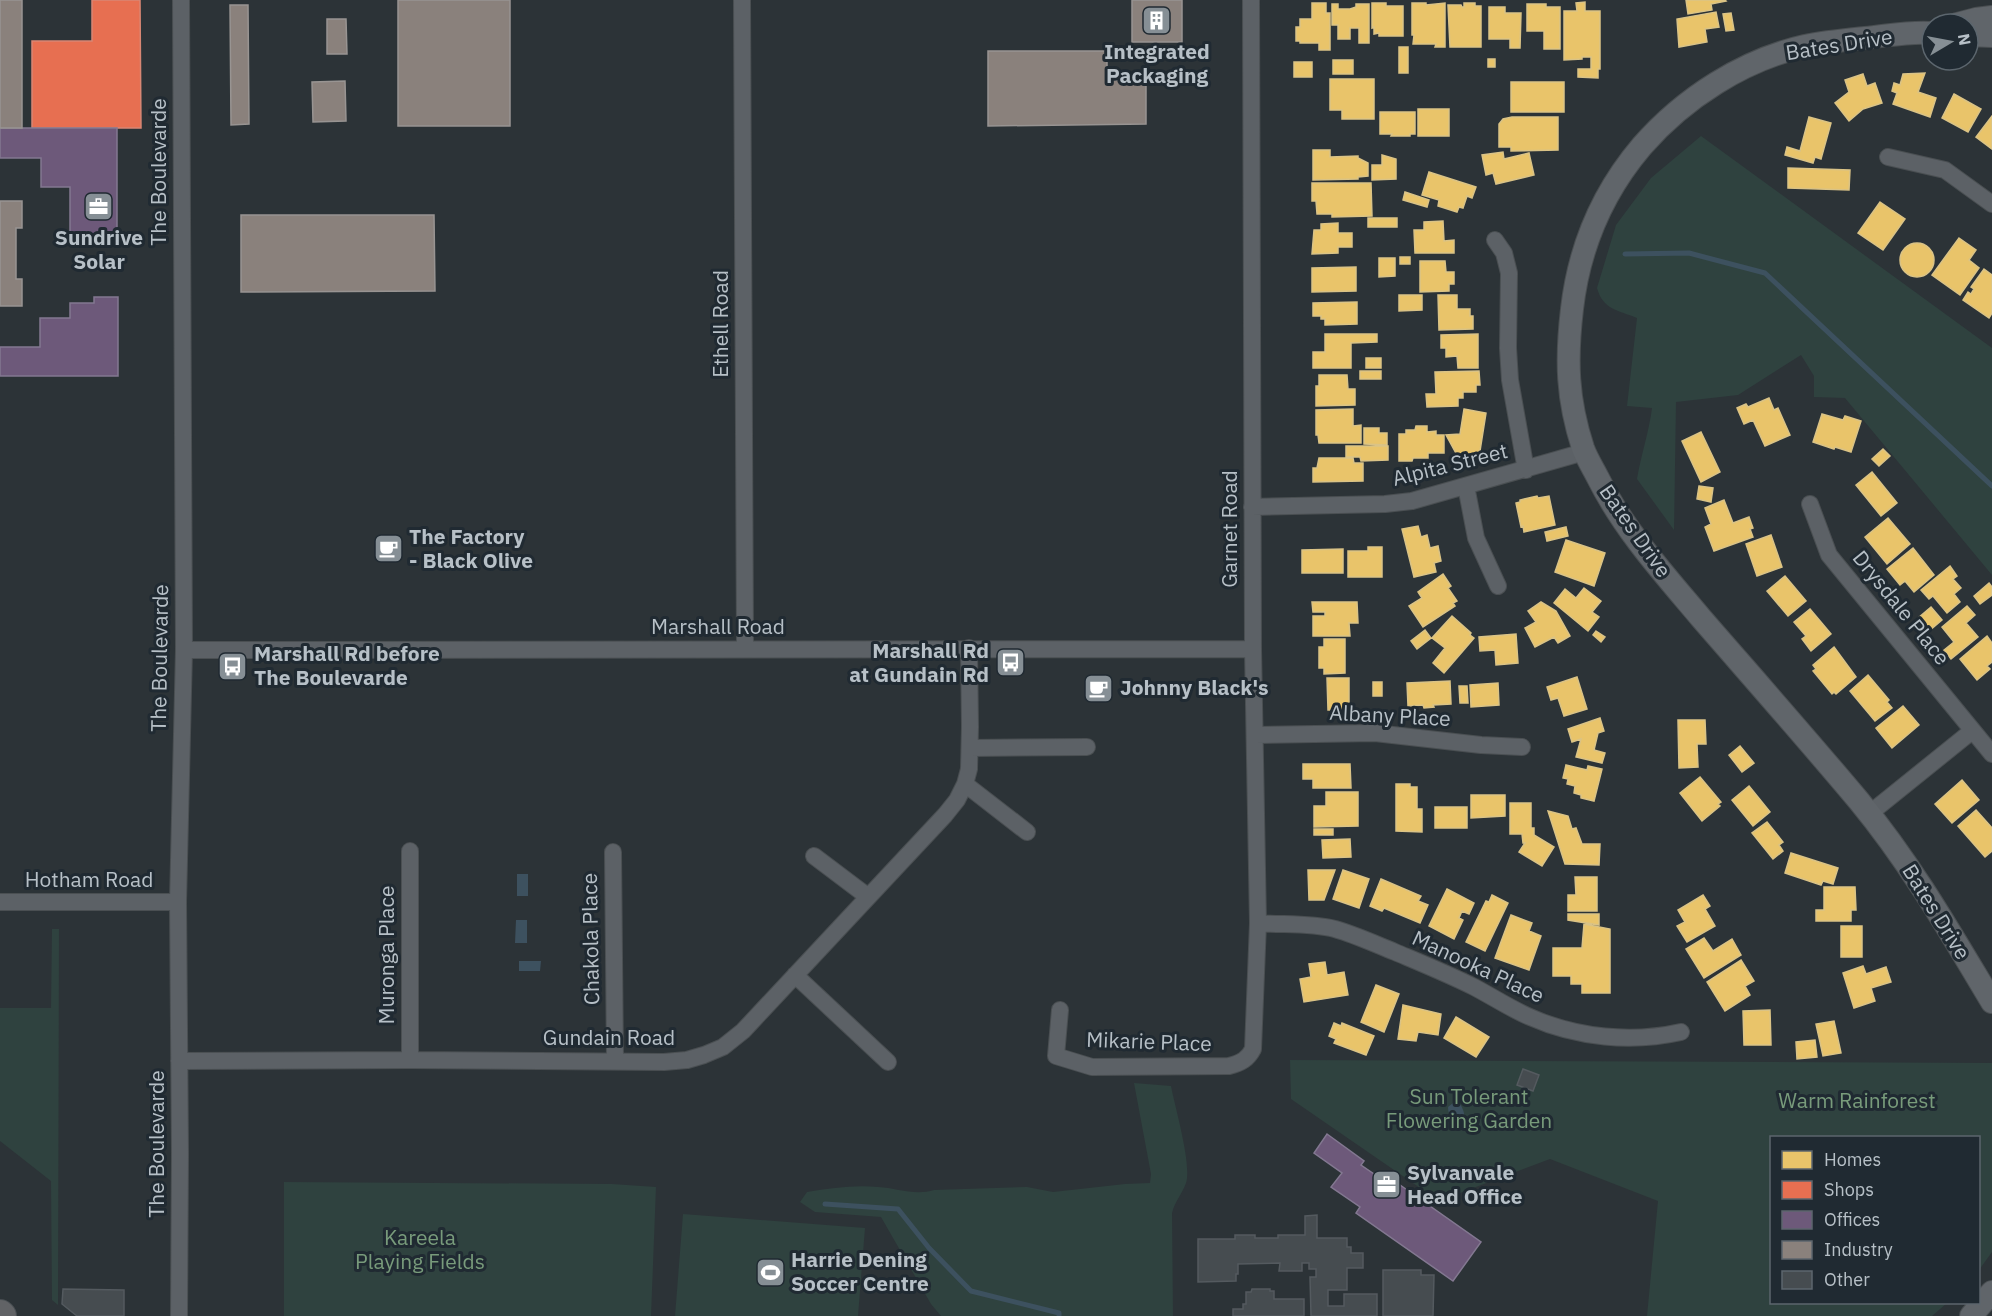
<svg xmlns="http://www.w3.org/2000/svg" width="1992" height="1316" font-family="'IBM Plex Sans',sans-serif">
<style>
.green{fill:#2f423f}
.water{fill:#3d515f}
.homes{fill:#e9c46a;stroke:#dac386;stroke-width:1.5}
.shops{fill:#e76f51;stroke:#d98774;stroke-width:1.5}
.offices{fill:#6d597a;stroke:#837891;stroke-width:1.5}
.industry{fill:#8a817c;stroke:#989492;stroke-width:1.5}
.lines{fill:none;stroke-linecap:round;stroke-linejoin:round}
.stream{stroke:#3d515f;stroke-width:5}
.building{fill:#464c50;stroke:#545a5f;stroke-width:1.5}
.street-casing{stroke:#4a4f52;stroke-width:18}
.secondary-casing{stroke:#4a4f52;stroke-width:24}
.highway-casing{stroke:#494f53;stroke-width:32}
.street{stroke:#5c6166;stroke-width:16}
.secondary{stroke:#60656a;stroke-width:22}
.highway{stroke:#616366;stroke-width:30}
.labels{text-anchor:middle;stroke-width:6;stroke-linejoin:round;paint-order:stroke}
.street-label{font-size:21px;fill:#b7c0c7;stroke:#202a32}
.poi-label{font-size:21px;font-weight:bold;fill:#b7c0c7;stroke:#202a32;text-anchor:start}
.park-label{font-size:21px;fill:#789b7b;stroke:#202a32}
</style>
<rect width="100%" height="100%" fill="#2c3337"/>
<path class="green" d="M1701 136 1992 348V575L1845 398 1814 397V376L1801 355 1738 395 1676 402 1674 530 1637 479C1641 455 1649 432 1652 408L1627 406 1637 318C1618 310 1603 310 1597 288L1616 225 1651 178Z
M52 929H59L58 1305 52 1300 51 1181 0 1141V1008H51Z
M1290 1060 1992 1063V1252L1979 1270 1978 1138H1772V1302L1947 1303 1932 1316H1647L1658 1201 1550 1159 1439 1201 1291 1099Z
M1134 1083 1171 1086C1175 1107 1192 1165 1186 1183 1182 1194 1175 1201 1172 1213L1173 1316H941L931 1304 881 1217 815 1212 800 1202 807 1192C831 1188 854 1185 878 1187 897 1188 915 1196 934 1190L1027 1187 1053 1192 1125 1184 1150 1183 1151 1174Z
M284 1182 612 1184 656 1187 651 1316H284Z
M683 1214 865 1228 858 1316H675Z"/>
<path class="water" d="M517 874H528V896H517Z
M516 920H527V943H515Z
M519 961H541L540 971H519Z
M1453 1103 1460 1104C1464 1110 1465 1116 1465 1123L1463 1125C1454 1122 1448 1117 1448 1107Z"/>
<path class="homes" d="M1686 0H1725L1726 1 1711 4 1712 10 1688 14Z
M1585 2V11H1600V69H1598V78L1578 77V69H1591V57H1582V59L1564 60V11H1577L1576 3Z
M1312 3H1326V13H1330V50H1319V43H1300V41H1296V27H1300V19H1312Z
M1372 3H1386V6H1403V36H1379V33L1374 34V27L1372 28Z
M1412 3H1426V5L1445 3V47H1435L1436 44H1413L1414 35H1412Z
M1464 3H1475V6H1481V47H1450L1448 5H1461L1462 7H1464Z
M1332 4H1338V9H1350L1356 7V4H1369V43H1359V28H1350V39H1338V25H1332Z
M1527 4H1546V7H1560V49H1544V31H1527Z
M1489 7H1505V13H1521L1520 48H1510V39H1489Z
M1716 12 1719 27 1705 29 1707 42 1679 47 1677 19Z
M1731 13 1734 30 1726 31 1723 14Z
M1399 47H1408V73H1399Z
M1488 59H1495V67H1488Z
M1333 60H1353V74H1333Z
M1294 62H1312V77H1294Z
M1925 73 1918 92 1936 98 1930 117 1893 104 1897 93 1892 91 1894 83 1900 85 1903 74Z
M1863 74 1867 86 1875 83 1882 103 1863 109 1849 121 1835 103 1849 92 1845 80Z
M1330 79H1374V119H1342V110H1330Z
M1511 82H1564V112H1511Z
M1954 94 1981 109 1968 132 1942 118Z
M1418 109H1449V136H1418Z
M1380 112H1415V134H1410V136H1391L1392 134H1380Z
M1992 116V149L1976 137Z
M1512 117H1558V150L1511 151V147H1499V124L1503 119Z
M1809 117 1831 123 1821 159 1815 157 1813 163 1785 155 1787 147 1800 151Z
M1313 150H1330V157L1358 156V158L1368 163V176L1358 177V179L1313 180Z
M1503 152 1504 159 1529 153 1534 175 1496 184 1493 173 1486 175 1482 155Z
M1382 155 1396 159V179L1372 180V165H1382Z
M1788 168 1850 170 1849 190 1788 188Z
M1429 172 1476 187 1472 198 1467 196 1463 208 1459 207 1457 212 1438 206 1439 200 1422 195Z
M1312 183H1371L1372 216 1332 217V214H1317L1316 201H1312Z
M1405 192 1429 200 1427 207 1403 200Z
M1880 202 1905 219 1883 250 1858 233Z
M1368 218H1397V227H1368Z
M1443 221 1444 241 1454 240V253H1415L1414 230H1424V222Z
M1338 223V233H1352V247H1338V253L1312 254 1314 230H1321V224Z
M1959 238 1976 250 1969 260 1979 268 1960 295 1932 275Z
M1900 260a17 17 0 1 1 34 0a17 17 0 1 1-34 0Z
M1400 257H1410V264H1400Z
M1379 258H1395V276L1379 277Z
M1420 261H1445L1446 272H1454V284H1449V291L1420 292Z
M1356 267V291L1312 292V268Z
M1984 269 1992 275V313L1989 318 1963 300 1968 292 1971 294 1974 289 1971 287Z
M1399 295H1422V310L1399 311Z
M1438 295H1457V309H1470V316H1473V329L1439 330Z
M1357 302V324L1325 325V319H1321V316H1313V303Z
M1325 334H1377V342L1351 343V368H1313V352H1325Z
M1478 334V368H1458L1457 356 1446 357V348H1441V335Z
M1366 358H1381V368H1366Z
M1360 371H1381V379H1360Z
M1479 371 1480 385H1476V392H1463V398H1458V406L1427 407 1426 394H1436L1435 372Z
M1319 375H1347L1348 389H1355V405L1316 406V386H1319Z
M1769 398 1774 410 1778 408 1790 435 1765 446 1753 420 1744 424 1737 408 1746 404 1748 407Z
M1353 409V426L1361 425V443H1319L1318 435H1316V410Z
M1464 409 1486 413 1480 451H1479L1482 457 1465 465 1459 454 1457 455 1446 435 1460 434Z
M1822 414 1843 420 1845 416 1861 421 1851 452 1835 447 1834 449 1813 442Z
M1416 426H1427V432L1436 431V435H1444V453H1428V458H1413L1412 461H1399V434H1406V430H1415Z
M1364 428H1379V433H1387V445L1364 444Z
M1701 432 1720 472 1701 482 1682 441Z
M1346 446H1388V460L1361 461 1360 457H1346Z
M1883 449 1890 456 1879 466 1872 459Z
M1319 458H1353L1354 463H1363V481L1313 482V468H1317Z
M1872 472 1897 503 1881 516 1856 485Z
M1699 486 1713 488 1711 502 1697 499Z
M1537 496 1538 498 1549 496 1555 525 1524 532 1523 526 1521 527 1516 503 1520 502V500Z
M1724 500 1733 523 1749 517 1753 528 1750 529 1753 537 1714 551 1705 527 1711 524 1705 508Z
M1888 518 1910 544 1887 564 1865 537Z
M1418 526 1421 537 1427 535 1430 548 1438 546 1441 561 1434 563 1436 572 1414 577 1402 529Z
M1566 527 1568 536 1547 541 1545 532Z
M1771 535 1782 567 1757 576 1746 544Z
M1566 540 1605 553 1594 586 1555 572Z
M1368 547H1382V577H1348V551H1368Z
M1913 548 1934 575 1914 592 1905 581 1900 585 1887 569Z
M1343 549V573H1302V550Z
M1950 566 1957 576 1953 579 1961 588 1954 594 1960 602 1947 613 1933 596 1929 599 1921 590Z
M1443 574 1451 586 1448 588 1457 601 1453 603 1455 606 1423 627 1409 606 1422 598 1418 592Z
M1785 576 1806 601 1788 616 1767 591Z
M1989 583 1992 587V595L1980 604 1974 596Z
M1584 588 1601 601 1592 612 1599 617 1588 631 1554 603 1565 589 1576 598Z
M1312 602H1357L1358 623H1349L1350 636H1313V616H1325V612H1313Z
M1541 602 1556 611 1570 636 1558 643 1554 637 1535 647 1525 628 1536 622 1528 611Z
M1967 606 1975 615 1966 623 1978 637 1951 659 1944 650 1954 642 1942 627Z
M1931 607 1942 620 1929 631 1918 618Z
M1810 609 1831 634 1811 651 1802 639 1806 636 1794 622Z
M1452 616 1471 633 1470 635 1474 638 1444 673 1433 663 1445 648 1432 638Z
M1425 630 1431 638 1417 649 1411 641Z
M1596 631 1605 637 1601 642 1593 635Z
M1516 634 1518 663 1496 665 1495 650 1480 651 1479 637Z
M1987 636 1992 643V662L1987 666 1990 669 1977 680 1960 659Z
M1324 639H1345V673L1324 674V668H1319V647H1324Z
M1834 647 1856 677 1836 694 1834 692 1832 694 1813 671 1816 669 1813 665Z
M1868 675 1889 700 1887 702 1892 708 1875 721 1850 691Z
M1577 677 1587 709 1564 716 1558 698 1551 700 1547 687Z
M1327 678H1349V710H1328Z
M1450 681 1451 704 1433 705 1434 707 1424 708 1423 705 1408 706 1407 683Z
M1373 682H1382V696H1373Z
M1498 683 1499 705 1471 707 1470 685Z
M1459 686H1467L1468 703H1460Z
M1903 706 1919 725 1892 748 1876 728Z
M1600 718 1604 731 1598 733 1594 750 1605 753 1602 763 1576 757 1581 739 1572 742 1568 729Z
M1678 720H1705L1706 744H1697L1698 767 1679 768Z
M1740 746 1754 763 1742 772 1729 755Z
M1303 764H1350L1351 788H1313V779H1303Z
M1566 765 1587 770 1588 766 1602 769 1594 801 1581 798V795L1574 793 1575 786 1567 784 1568 779 1563 778Z
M1700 777 1721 802 1718 804 1720 806 1702 821 1680 793Z
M1962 780 1979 800 1952 823 1935 804Z
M1396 784H1410V787H1417V809H1422V832L1396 831Z
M1749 786 1770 812 1753 826 1732 800Z
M1326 792H1358V826L1314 827V806H1326Z
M1471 795H1505V816L1471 818Z
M1510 803H1531V828H1534V835L1554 847 1542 866 1519 852 1525 843H1523L1522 834H1510Z
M1435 807H1467V828H1435Z
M1976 810 1992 828V851L1985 857 1958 826Z
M1548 811 1568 816 1572 829 1576 828 1582 844H1600L1599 865 1565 864Z
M1767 822 1783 842 1779 845 1783 851 1773 859 1752 833Z
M1314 829H1333V835H1314Z
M1350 839 1351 857 1323 858 1322 840Z
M1791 853 1838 868 1833 884 1823 881 1821 885 1785 873Z
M1308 870H1335L1324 900H1309Z
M1343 870 1369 879 1359 908 1333 899Z
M1575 877H1597V911H1568V895H1576Z
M1381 879 1421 896 1418 901 1428 905 1420 923 1384 908 1382 911 1370 906Z
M1824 887H1855L1856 910H1851V921H1816V910H1824Z
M1447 889 1474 903 1469 914 1462 911 1459 918 1463 920 1454 939 1429 926Z
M1492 895 1508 903 1485 951 1466 942 1486 901 1489 902Z
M1703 895 1710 906 1705 909 1715 926 1687 942 1677 926 1685 922 1678 910Z
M1568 914H1599V925L1568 920Z
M1511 915 1532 923 1529 931 1541 936 1529 970 1495 958Z
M1584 924 1610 929V993H1582V984H1571V976H1553V948H1582Z
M1841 926H1862V957H1841Z
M1704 938 1713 951 1732 939 1741 955 1704 978 1686 949Z
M1741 960 1754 981 1745 986 1750 995 1725 1011 1707 982Z
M1325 962 1327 975 1344 972 1348 995 1304 1002 1300 979 1311 977 1309 964Z
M1863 966 1866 974 1886 967 1891 982 1871 988 1875 1001 1854 1008 1843 973Z
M1376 985 1399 994 1384 1032 1361 1022Z
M1403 1005 1441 1014 1438 1035 1418 1032 1416 1041 1398 1039Z
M1770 1010 1771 1045H1744L1743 1011Z
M1456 1017 1489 1037 1476 1057 1444 1038Z
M1834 1021 1841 1053 1823 1056 1816 1024Z
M1334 1023 1341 1026 1342 1023 1374 1036 1366 1055 1334 1043 1336 1039 1329 1036Z
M1815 1040 1817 1057 1797 1059 1796 1042Z"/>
<path class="shops" d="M92 0H140L141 128H32V41H92Z"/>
<path class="offices" d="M0 128H117V240H95L94 234H70V187H41V158H0Z
M94 297H118V376H0V347H40V318H70V303H94Z
M1327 1134 1364 1161 1361 1165 1380 1178 1383 1173 1481 1242 1453 1281 1356 1213 1360 1207 1331 1187 1342 1173 1314 1153Z"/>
<path class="industry" d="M0 0H22V128H0Z
M398 0H510V126H398Z
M1132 0H1182V42H1132Z
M230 5H248L249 124 231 125Z
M327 19H346L347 54H327Z
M988 51H1107V80H1146V124L988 126Z
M345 81 346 121 313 122 312 82Z
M0 201H22V228H16V279H22V306H0Z
M241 215H434L435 291 241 292Z"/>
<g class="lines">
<path class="stream" d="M1625 254 1689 253 1765 273 1992 486
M825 1204 898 1209 929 1248 971 1291 1059 1313V1316"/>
</g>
<path class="building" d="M1523 1069 1539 1075 1533 1091 1517 1085Z
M1317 1215V1238H1347V1247H1351V1253H1363V1268H1347V1290H1328V1306H1344V1294H1377V1316H1311L1310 1277H1316V1269H1309V1263H1302V1271H1279L1280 1263 1238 1264V1274H1236V1281L1198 1282V1239H1235V1235H1255V1238H1278V1235H1305V1216Z
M1383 1270H1421V1275H1434L1433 1316H1383Z
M63 1289 124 1290V1316H77L62 1304Z
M1252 1289H1270V1291H1274V1299H1304V1316H1233V1309H1243V1304H1246V1292H1251Z"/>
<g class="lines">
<defs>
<path id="street" d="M742 0 745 648
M1888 157 1945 170 1992 204
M1495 240 1504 253 1509 273 1508 348 1510 380 1526 470
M1466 486 1476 538 1498 586
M1810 504 1829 555 1992 754
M1252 507 1385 504 1412 501 1584 452
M184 650 1253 649
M1255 735 1375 733 1481 745 1522 747
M970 748 1087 747
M965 784 1027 832
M1869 814 1972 731
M613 852 615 1061
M814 856 867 896
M0 902H178
M1258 923C1283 925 1311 923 1335 929 1356 935 1375 944 1395 952 1421 963 1448 974 1474 987 1493 997 1511 1009 1530 1017 1577 1038 1632 1043 1681 1032
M795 975 888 1062
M1060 1010 1056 1056 1092 1067 1229 1066C1241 1063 1248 1059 1253 1049L1258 923 1253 649 1251 0
M410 1060V851
M179 1061 410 1060 664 1062 687 1060 704 1055 723 1047 743 1031 945 815 957 800 965 784 969 769 970 727 969 648
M179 1316 180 1154 178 902 184 650 181 0"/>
<path id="secondary" d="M1957 24 1976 19 1992 17
M1932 33C1910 31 1887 36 1865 38 1846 40 1825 42 1805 46 1743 60 1684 98 1642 146 1602 193 1579 248 1572 309 1566 360 1567 399 1583 448 1587 459 1593 468 1598 478 1624 530 1664 574 1701 618 1754 679 1807 739 1859 801 1911 864 1950 932 1992 1002
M1968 35 1992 36
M1971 1316 1992 1292"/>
<path id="highway" d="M0 1315 1 1316"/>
</defs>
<use href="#street" class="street-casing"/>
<use href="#secondary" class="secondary-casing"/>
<use href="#highway" class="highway-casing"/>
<use href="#street" class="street"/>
<use href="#secondary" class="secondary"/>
<use href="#highway" class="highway"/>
</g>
<defs>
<symbol id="building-square" viewBox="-11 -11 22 22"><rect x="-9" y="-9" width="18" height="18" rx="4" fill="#868f95" stroke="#202a32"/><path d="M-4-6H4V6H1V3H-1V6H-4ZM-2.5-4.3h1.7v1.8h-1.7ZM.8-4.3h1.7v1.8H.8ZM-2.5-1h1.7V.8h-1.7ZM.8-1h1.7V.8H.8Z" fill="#fff"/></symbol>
<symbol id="office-square" viewBox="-11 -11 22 22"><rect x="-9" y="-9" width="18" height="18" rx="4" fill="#868f95" stroke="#202a32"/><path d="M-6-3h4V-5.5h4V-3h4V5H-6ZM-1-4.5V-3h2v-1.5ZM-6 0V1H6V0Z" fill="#fff"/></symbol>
<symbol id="cafe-square" viewBox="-11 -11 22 22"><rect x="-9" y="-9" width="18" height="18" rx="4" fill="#868f95" stroke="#202a32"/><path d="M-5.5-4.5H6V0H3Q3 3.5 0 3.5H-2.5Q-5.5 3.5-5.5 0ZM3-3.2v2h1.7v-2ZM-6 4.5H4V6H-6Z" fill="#fff"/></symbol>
<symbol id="bus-square" viewBox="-11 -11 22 22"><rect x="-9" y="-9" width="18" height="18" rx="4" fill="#868f95" stroke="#202a32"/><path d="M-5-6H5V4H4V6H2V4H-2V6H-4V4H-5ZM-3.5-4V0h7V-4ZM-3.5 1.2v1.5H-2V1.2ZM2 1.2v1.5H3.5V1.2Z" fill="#fff"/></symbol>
<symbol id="stadium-square" viewBox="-11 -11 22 22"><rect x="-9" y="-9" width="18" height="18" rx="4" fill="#868f95" stroke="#202a32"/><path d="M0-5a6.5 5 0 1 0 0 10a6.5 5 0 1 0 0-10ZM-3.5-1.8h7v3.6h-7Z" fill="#fff"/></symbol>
</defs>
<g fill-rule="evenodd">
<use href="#building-square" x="1140" y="4" width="33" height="33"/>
<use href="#office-square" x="82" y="190" width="33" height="33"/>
<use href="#cafe-square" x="372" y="532" width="33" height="33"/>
<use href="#bus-square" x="994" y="646" width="33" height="33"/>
<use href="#bus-square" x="216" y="650" width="33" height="33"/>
<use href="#cafe-square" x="1082" y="672" width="33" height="33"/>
<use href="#office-square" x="1370" y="1168" width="33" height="33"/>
<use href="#stadium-square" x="754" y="1256" width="33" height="33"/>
</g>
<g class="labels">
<g class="street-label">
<text transform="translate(1839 45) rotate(-9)" y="7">Bates Drive</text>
<text transform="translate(159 172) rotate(-90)" y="7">The Boulevarde</text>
<text transform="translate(721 324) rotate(-90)" y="7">Ethell Road</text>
<text transform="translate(1450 465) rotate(-14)" y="7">Alpita Street</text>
<text transform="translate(1230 529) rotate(-90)" y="7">Garnet Road</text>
<text transform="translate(1635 531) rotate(55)" y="7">Bates Drive</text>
<text transform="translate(1901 608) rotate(51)" y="7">Drysdale Place</text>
<text x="718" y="634">Marshall Road</text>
<text transform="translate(160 658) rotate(-89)" y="7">The Boulevarde</text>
<text transform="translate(1390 716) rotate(3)" y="7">Albany Place</text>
<text x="89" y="887">Hotham Road</text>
<text transform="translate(1936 912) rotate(58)" y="7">Bates Drive</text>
<text transform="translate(591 939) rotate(-91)" y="7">Chakola Place</text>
<text transform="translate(387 955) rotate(-90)" y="7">Muronga Place</text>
<text transform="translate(1478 967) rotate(25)" y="7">Manooka Place</text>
<text x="609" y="1045">Gundain Road</text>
<text transform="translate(1149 1042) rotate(2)" y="7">Mikarie Place</text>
<text transform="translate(157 1144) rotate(-90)" y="7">The Boulevarde</text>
</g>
<g class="poi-label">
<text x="1157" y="59" text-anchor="middle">Integrated<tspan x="1157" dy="24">Packaging</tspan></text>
<text x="99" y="245" text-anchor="middle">Sundrive<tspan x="99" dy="24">Solar</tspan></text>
<text x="409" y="544">The Factory<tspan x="409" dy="24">- Black Olive</tspan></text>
<text x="989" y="658" text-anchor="end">Marshall Rd<tspan x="989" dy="24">at Gundain Rd</tspan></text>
<text x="254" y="661">Marshall Rd before<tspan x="254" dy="24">The Boulevarde</tspan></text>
<text x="1120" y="695">Johnny Black's</text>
<text x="1407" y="1180">Sylvanvale<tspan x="1407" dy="24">Head Office</tspan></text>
<text x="791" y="1267">Harrie Dening<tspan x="791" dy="24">Soccer Centre</tspan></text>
</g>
<g class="park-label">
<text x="1469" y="1104">Sun Tolerant<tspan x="1469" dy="24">Flowering Garden</tspan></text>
<text x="1857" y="1108">Warm Rainforest</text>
<text x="420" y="1245">Kareela<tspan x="420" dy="24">Playing Fields</tspan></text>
</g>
</g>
<rect x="1770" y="1136" width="210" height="168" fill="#202a32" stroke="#5c666e" stroke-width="1.5"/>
<rect x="1782" y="1151" width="30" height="18" fill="#e9c46a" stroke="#5c666e" stroke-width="1.5"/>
<text x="1824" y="1166" font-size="18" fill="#b7c0c7">Homes</text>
<rect x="1782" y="1181" width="30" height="18" fill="#e76f51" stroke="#5c666e" stroke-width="1.5"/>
<text x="1824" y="1196" font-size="18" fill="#b7c0c7">Shops</text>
<rect x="1782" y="1211" width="30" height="18" fill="#6d597a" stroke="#5c666e" stroke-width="1.5"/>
<text x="1824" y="1226" font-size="18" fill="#b7c0c7">Offices</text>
<rect x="1782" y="1241" width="30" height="18" fill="#8a817c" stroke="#5c666e" stroke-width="1.5"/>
<text x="1824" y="1256" font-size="18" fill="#b7c0c7">Industry</text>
<rect x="1782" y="1271" width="30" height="18" fill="#464c50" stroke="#5c666e" stroke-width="1.5"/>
<text x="1824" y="1286" font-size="18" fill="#b7c0c7">Other</text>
<g transform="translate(1950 42) rotate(80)"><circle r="28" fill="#202a32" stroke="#5c666e" stroke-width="1.5"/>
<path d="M0-4.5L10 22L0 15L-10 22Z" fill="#868f95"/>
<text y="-9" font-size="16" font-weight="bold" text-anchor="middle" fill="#b7c0c7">N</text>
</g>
</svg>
